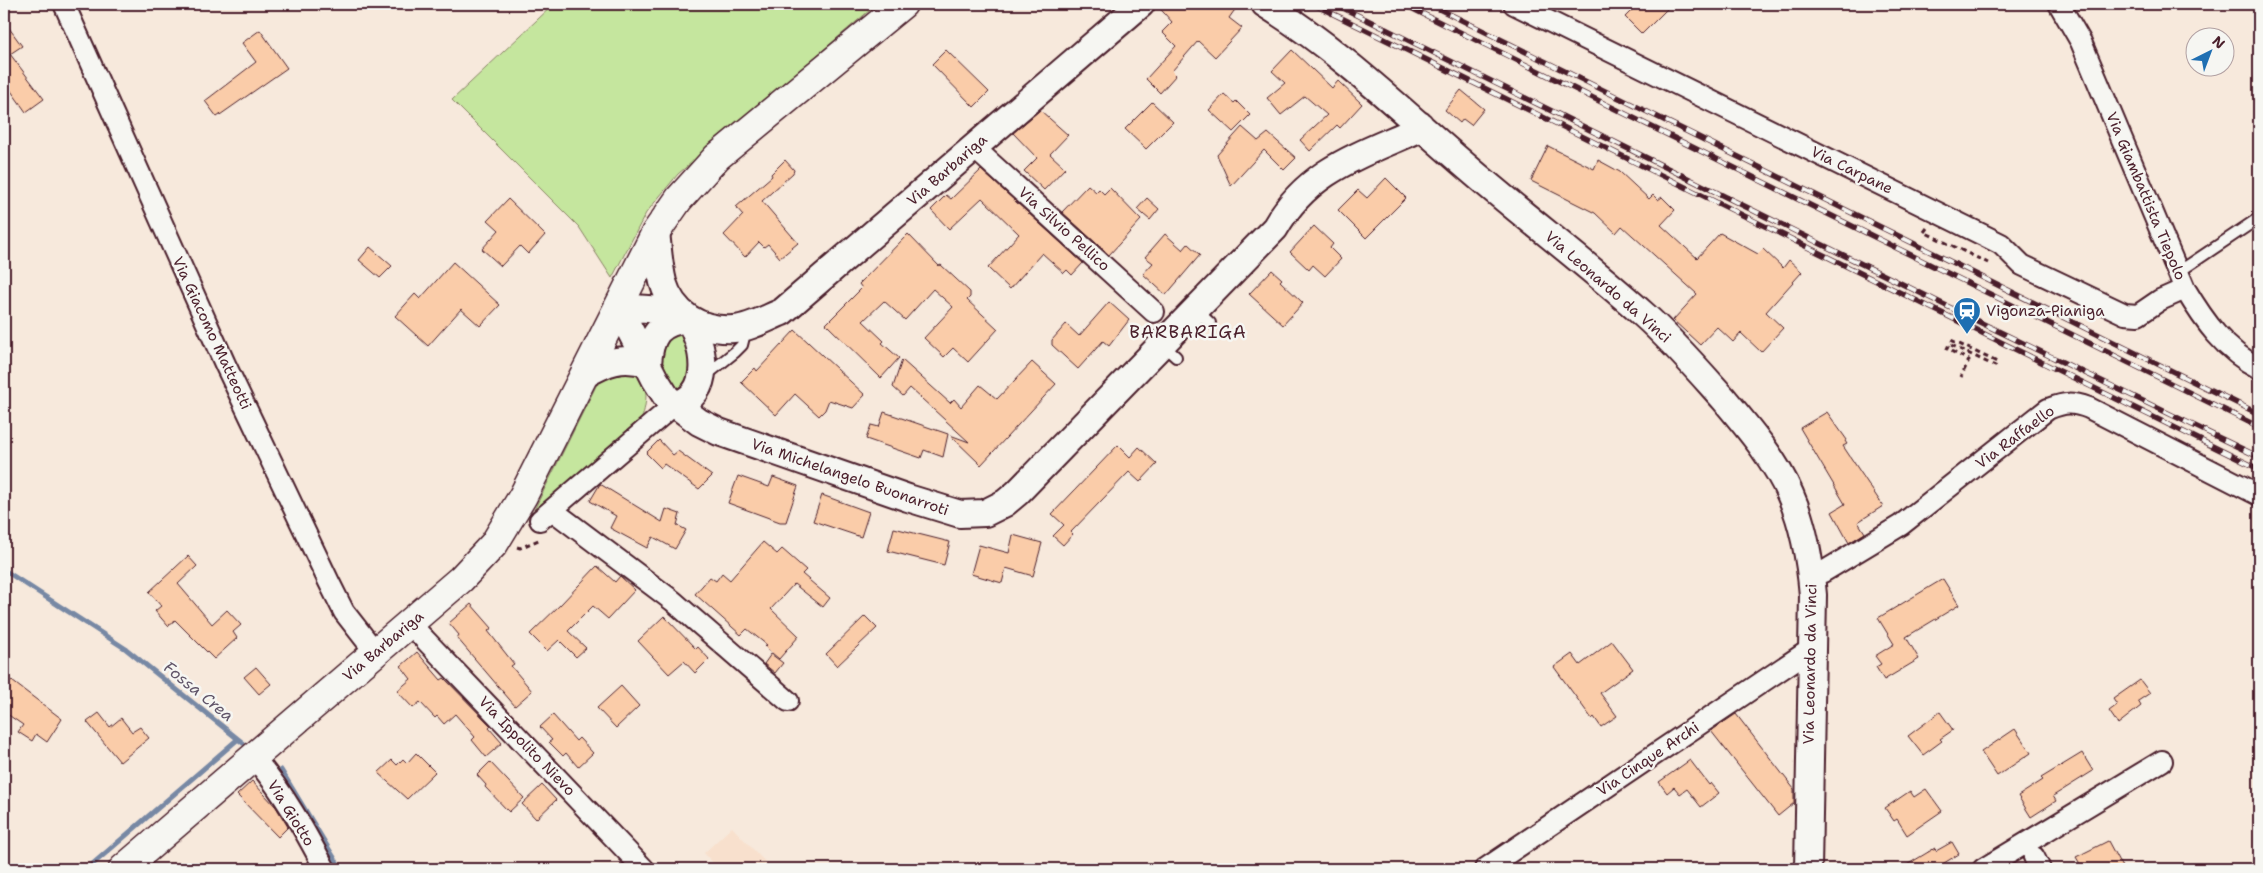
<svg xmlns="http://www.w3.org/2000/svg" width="2263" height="873" font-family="'Shantell Sans',sans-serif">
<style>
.built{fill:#f8e0cd}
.green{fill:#c5e69e;stroke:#888264}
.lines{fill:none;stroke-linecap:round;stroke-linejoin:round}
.stream{stroke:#7788a4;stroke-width:5}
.building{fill:#facca9;stroke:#4a1f2b}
.service-casing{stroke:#4a1f2b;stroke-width:14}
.minor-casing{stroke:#4a1f2b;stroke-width:24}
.tertiary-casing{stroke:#4a1f2b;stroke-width:30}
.secondary-casing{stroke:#4a1f2b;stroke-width:31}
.path{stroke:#4a1f2b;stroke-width:3;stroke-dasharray:5 4;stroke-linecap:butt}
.service{stroke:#f6f6f2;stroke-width:10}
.minor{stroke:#f6f6f2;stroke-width:20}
.tertiary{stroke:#f6f6f2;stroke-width:26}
.secondary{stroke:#f6f6f2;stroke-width:28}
.rail-casing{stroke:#4a1f2b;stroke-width:5.5}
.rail{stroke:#f6f6f2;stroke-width:4;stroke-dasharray:11;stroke-linecap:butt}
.labels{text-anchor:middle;stroke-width:5;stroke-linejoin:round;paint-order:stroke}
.street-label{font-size:15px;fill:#4a1f2b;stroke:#f6f6f2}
.poi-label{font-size:15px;fill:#4a1f2b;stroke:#f6f6f2;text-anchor:start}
.water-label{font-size:16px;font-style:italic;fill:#605468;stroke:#f6f6f2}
.quarter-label{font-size:18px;letter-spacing:1px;fill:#4a1f2b;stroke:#f6f6f2}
</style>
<rect width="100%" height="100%" fill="#f7e9dc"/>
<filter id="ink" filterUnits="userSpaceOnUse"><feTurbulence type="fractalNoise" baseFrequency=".02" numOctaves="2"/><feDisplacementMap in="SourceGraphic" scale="10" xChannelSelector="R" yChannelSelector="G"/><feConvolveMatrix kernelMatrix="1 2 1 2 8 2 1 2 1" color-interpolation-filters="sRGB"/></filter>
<g filter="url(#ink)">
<path class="built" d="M732 827 772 869H713L716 866 704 853Z"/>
<path class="green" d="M554 4H877L678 174 646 213 612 278 579 227 452 100Z
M685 331 692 375 678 393 658 362 661 340Z
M617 368 641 376C649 390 646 406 641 421L544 507 534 510 601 376Z"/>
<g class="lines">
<path class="stream" d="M4 570 126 649 243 743
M281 770 341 869
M87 869 238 739"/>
</g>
<path class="building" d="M1156 4H1239L1229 18 1242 28 1215 57 1198 41 1172 71 1176 75 1160 93 1146 79 1176 46 1162 32 1172 22Z
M1638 4H1672L1642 34 1625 17Z
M4 21 22 46 10 54 44 99 26 112 4 81Z
M260 30 287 68 217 117 205 101 256 62 242 43Z
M946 50 989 92 974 107 932 64Z
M1292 50 1332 88 1338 81 1362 104 1340 128 1337 125 1310 151 1300 140 1327 115 1305 96 1281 115 1267 98 1285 83 1272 71Z
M1461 90 1484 109 1471 125 1463 119 1460 123 1445 110Z
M1224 94 1234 103 1236 101 1250 115 1233 132 1209 110Z
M1152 102 1173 122 1146 149 1125 129Z
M1040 110 1068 135 1050 154 1065 168 1044 190 1024 171 1037 158 1013 133Z
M1242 127 1258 141 1268 133 1296 158 1284 170 1264 150 1231 186 1217 155Z
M1548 146 1594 169 1598 160 1620 172 1649 199 1653 195 1658 200 1662 197 1675 210 1661 225 1697 258 1720 233 1758 254 1763 249 1783 268 1789 260 1802 272 1766 312 1783 328 1761 352 1741 333 1733 342 1717 327 1700 345 1673 320 1697 294 1622 226 1616 233 1595 213 1531 181Z
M785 160 794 170 793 173 762 201 798 243 780 258 768 244 764 247 759 242 745 257 724 235 743 215 736 207 772 176 771 174Z
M981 170 1083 263 1072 275 1067 270 1064 273 1042 253 1010 289 988 268 1019 234 982 198 949 229 931 210 946 195 951 199Z
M1386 178 1406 198 1366 238 1338 210 1358 190 1367 198Z
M1088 185 1096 192 1099 189 1104 194 1110 188 1141 220 1109 255 1062 212Z
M1147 198 1159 209 1150 220 1137 209Z
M508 199 545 235 528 254 520 246 501 266 482 249 499 230 488 220Z
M1314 226 1333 244 1330 248 1341 259 1325 276 1313 265 1309 270 1290 252Z
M908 234 939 266 941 265 970 292V297L967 300 998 329 968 362 953 348 944 357 924 338 953 307 933 289 905 320 884 301 863 321 884 341 882 343 899 358 881 378 826 324 862 288 859 284Z
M1165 234 1183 250 1188 244 1200 255 1166 295 1143 274 1153 263 1145 257Z
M370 247 392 266 380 278 359 260Z
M453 262 500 305 480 326 461 309 428 346 395 316 415 294 420 299Z
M1272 270 1282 279 1280 281 1303 303 1283 325 1249 294Z
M1109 302 1129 320 1109 346 1103 341 1078 369 1052 345V340L1066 324 1079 336Z
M795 330 865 395 853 408 829 400 825 410 819 416 795 394 776 415 741 382 755 368 757 371Z
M902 360 950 403 954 399 961 407 980 385 997 399 1032 362 1056 384 981 465 950 435 969 442 910 388 903 396 893 387Z
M884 412 948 434 943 457 924 450 921 458 866 439 871 425 879 427Z
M1827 412 1847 440 1845 441 1847 444 1843 446 1883 506 1858 522 1865 533 1849 543 1832 512 1845 504 1800 428Z
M659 440 673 455 678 451 712 476 699 489 664 464 661 468 646 453Z
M1118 445 1130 457 1139 447 1157 464 1140 482 1129 472 1071 532 1073 534 1063 545 1053 536 1064 525 1052 514Z
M738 476 769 487 773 477 798 486 786 522H780L728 503Z
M600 484 662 522 666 509 680 514 677 525 686 530 675 549 653 537 647 548 610 528 616 516 590 501Z
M822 495 869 512 861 537 813 521Z
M894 528 950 542 944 565 888 551Z
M1013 535 1042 543 1033 576 1006 568 1002 583 971 574 979 545 1009 553Z
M763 542 777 554 782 549 806 570 802 574 830 598 823 607 794 584 771 609 799 636 779 659 765 647 767 645 747 629 741 635 695 594 710 577 716 581 722 573 730 580Z
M188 556 197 566 178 584 212 624 227 610 241 625 233 632 237 638 214 659 175 620 168 626 155 611 161 606 149 592Z
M597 566 615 582 620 576 635 590 608 619 593 606 568 631 586 648 576 657 559 640 547 651 530 634 561 604Z
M1943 579 1959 605 1906 637 1919 659 1884 680 1876 667 1881 664 1875 656 1894 644 1878 618Z
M471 604 492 628 488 631 514 664 511 666 532 691 515 706 457 638 459 635 449 623Z
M664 616 696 649 698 647 709 659 695 673 684 661 669 674 638 641Z
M865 616 877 628 837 666 826 654Z
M1612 641 1633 669 1600 693 1617 716 1601 727 1594 717 1592 719 1554 667 1572 654 1580 665Z
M417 652 441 680 444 678 491 726 489 728 502 743 486 757 472 740 475 737 455 714 444 724 437 716 435 718 420 702 413 708 397 691 411 679 401 666Z
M771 654 783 663 775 673 764 664Z
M256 667 271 684 259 694 244 677Z
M4 675 62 719 47 742 36 734 32 741 18 732 23 725 4 712Z
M2140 680 2150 693 2138 701 2141 706 2118 724 2109 711 2117 705 2113 699Z
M621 686 639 706 616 728 597 708Z
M1940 712 1953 730 1940 739 1942 741 1923 755 1908 736Z
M99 713 110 727 121 718 132 732 140 727 149 738 120 762 87 722Z
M1736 714 1794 789V803L1778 816 1711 731Z
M553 715 576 741 579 738 593 753 578 767 566 753 563 756 549 742 552 740 540 727Z
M2015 729 2031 753 1997 776 1981 752Z
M416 753 435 772 407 799 378 773 392 760 397 765 403 759 407 763Z
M2082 753 2093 771 2053 796 2056 801 2031 817 2018 796 2043 780 2041 778Z
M1690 760 1709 785 1711 783 1719 793 1701 807 1687 789 1680 794 1674 787 1667 793 1659 782Z
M490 762 524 798 509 812 485 787 486 785 477 775Z
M252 781 276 807 288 827 278 837 237 795Z
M542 785 556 800 536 819 522 804Z
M1926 789 1942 811 1907 835 1897 819 1894 821 1885 808 1910 791 1914 797Z
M2108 841 2123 869H2083L2076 857Z
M1952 842 1959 854 1944 863 1948 869H1900L1935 848 1936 851Z"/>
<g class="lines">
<defs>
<path id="service" d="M2177 273 2259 218
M1196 310 1210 323
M1163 345 1176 357
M705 376 735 352 742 345 746 329"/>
<path id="minor" d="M64 4 225 364 329 582 344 612 376 653
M1514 4 1987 237 2001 244 2022 265 2125 314 2138 315 2160 300 2185 289
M2059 4 2081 42 2185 289C2204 321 2225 351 2259 368
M972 149 982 155 1154 312
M552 510 673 601 788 701
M540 520 674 405
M1811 575 1823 572 1901 525 2048 409C2066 402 2072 402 2089 408L2259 495
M410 624 644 869
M254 758C283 791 305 831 325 869
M2034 857 2040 869
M1485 869 1811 649
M1983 869 2162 761"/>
<path id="tertiary" d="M1265 4C1344 53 1410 119 1481 179 1535 225 1591 267 1644 315 1672 340 1698 370 1724 399 1748 428 1775 459 1790 494 1804 525 1810 561 1813 595L1808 869
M656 232C658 248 659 266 663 282 673 315 700 331 734 329 750 328 767 318 782 312L1141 4
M618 307 655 379 667 398 699 422 719 432 908 498 960 514 985 513 1005 503 1017 493C1103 404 1189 317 1275 228 1307 171 1358 156 1414 131L1420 125
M618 307 678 311
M648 364C650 336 658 322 688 319 705 345 714 396 674 405
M584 375C606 362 623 355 648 364"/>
<path id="secondary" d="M123 869 461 579 494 544 523 496 656 232 679 199 717 157 903 4"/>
</defs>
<use href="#service" class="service-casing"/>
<use href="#minor" class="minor-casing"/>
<use href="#tertiary" class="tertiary-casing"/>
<use href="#secondary" class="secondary-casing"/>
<path class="path" d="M1927 228 1924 232 1988 263
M1951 340 1997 362 1995 366 1949 344 1947 349 1969 360 1961 377
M517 547 520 548 541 539"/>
<use href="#service" class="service"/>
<use href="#minor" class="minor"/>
<use href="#tertiary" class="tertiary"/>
<use href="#secondary" class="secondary"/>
<defs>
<path id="rail" d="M1313 4 2259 469
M1335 4 1965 315 2259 457
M1403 4 2259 427
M1429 4 2259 414"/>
</defs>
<use href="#rail" class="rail-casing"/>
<use href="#rail" class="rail"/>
</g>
</g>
<defs>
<symbol id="station-pin" viewBox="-11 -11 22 30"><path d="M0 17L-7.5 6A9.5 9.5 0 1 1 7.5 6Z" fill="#1f6fb2" stroke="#f6f6f2"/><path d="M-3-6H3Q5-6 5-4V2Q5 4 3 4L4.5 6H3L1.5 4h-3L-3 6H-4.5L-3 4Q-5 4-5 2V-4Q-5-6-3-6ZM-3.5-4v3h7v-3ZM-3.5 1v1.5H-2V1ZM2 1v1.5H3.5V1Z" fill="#fff"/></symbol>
</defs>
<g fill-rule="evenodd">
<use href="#station-pin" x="1951" y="295" width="32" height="43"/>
</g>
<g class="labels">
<g class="street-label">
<text transform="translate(947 170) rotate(-41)" y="5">Via Barbariga</text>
<text transform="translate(1852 170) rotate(26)" y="5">Via Carpane</text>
<text transform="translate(2146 196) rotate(67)" y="5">Via Giambattista Tiepolo</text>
<text transform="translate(1064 229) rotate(42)" y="5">Via Silvio Pellico</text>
<text transform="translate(1608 287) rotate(41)" y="5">Via Leonardo da Vinci</text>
<text transform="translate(212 333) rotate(65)" y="5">Via Giacomo Matteotti</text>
<text transform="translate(2015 437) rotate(-37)" y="5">Via Raffaello</text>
<text transform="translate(850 477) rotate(19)" y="5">Via Michelangelo Buonarroti</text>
<text transform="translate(383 646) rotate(-40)" y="5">Via Barbariga</text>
<text transform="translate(1810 664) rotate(-89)" y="5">Via Leonardo da Vinci</text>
<text transform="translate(527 746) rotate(46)" y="5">Via Ippolito Nievo</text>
<text transform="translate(1648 759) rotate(-34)" y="5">Via Cinque Archi</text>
<text transform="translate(291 813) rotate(58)" y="5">Via Giotto</text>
</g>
<g class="poi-label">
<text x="1986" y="316">Vigonza-Pianiga</text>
</g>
<g class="water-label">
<text transform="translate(199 691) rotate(39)" y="6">Fossa Crea</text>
</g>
<g class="quarter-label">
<text x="1188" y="338">BARBARIGA</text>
</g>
</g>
<rect width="2263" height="873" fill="none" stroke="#f6f6f2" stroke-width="20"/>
<rect x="10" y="10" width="2243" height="853" fill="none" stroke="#4a1f2b" stroke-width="2" filter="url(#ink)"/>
<g transform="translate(2210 52) rotate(42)"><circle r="24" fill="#f6f6f2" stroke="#b1a0a2"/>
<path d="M0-4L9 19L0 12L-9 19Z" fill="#1f6fb2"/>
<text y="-8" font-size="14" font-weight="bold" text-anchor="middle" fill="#4a1f2b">N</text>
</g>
</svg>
